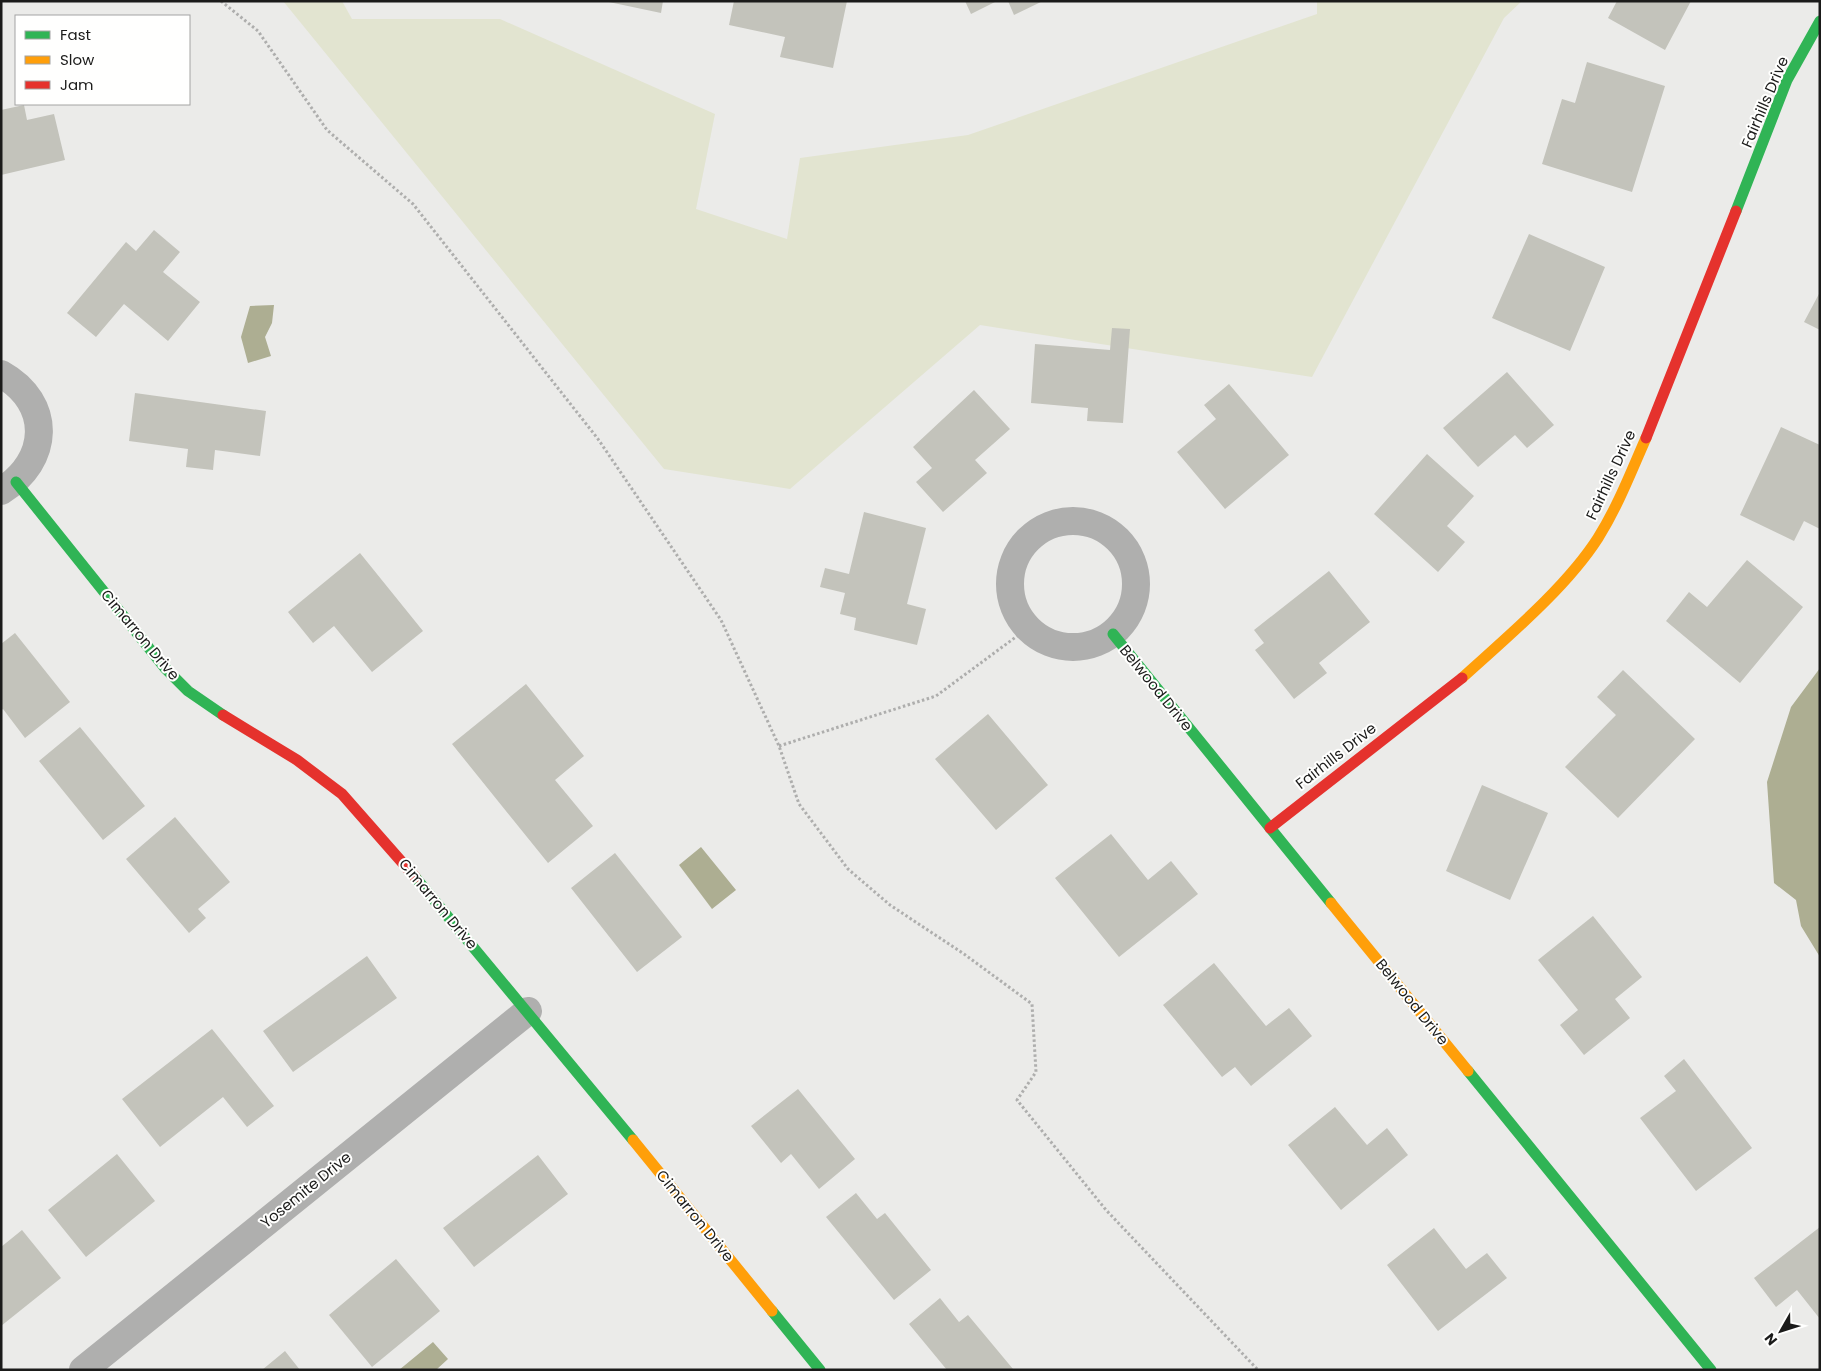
<svg xmlns="http://www.w3.org/2000/svg" width="1821" height="1371" font-family="Poppins,sans-serif">
<style>
.green{fill:#e2e4d0}
.water{fill:#adae92}
.building{fill:#c3c3bb}
.lines{fill:none;stroke-linecap:round;stroke-linejoin:round}
.path{stroke:#aeaead;stroke-width:3;stroke-dasharray:2.5 2.5;stroke-linecap:butt}
.street{stroke:#afafae;stroke-width:28}
.fast{stroke:#30b455;stroke-width:11}
.slow{stroke:#ff9f0a;stroke-width:11}
.jam{stroke:#e5322d;stroke-width:11}
.labels{text-anchor:middle;stroke-width:4;stroke-linejoin:round;paint-order:stroke}
.street-label{font-size:15px;fill:#1b1b1a;stroke:#fffffe}
</style>
<rect width="100%" height="100%" fill="#ebebe9"/>
<path class="green" d="M283 1H342L352 19H500L715 114 696 209 787 239 800 158 968 135 1317 14V1H1522L1504 18 1312 377 980 325 790 489 664 469Z"/>
<path class="water" d="M274 305 272 323 265 337 271 356 248 363 241 337 250 306Z
M1820 668V957L1801 926 1796 900 1774 883 1767 782 1791 707Z
M701 847 736 890 712 909 679 865Z
M433 1342 448 1359 436 1370H399Z"/>
<path class="building" d="M604 1H663L661 13Z
M734 1H847L833 68 780 57 785 37 729 25Z
M965 1H997L971 14Z
M1008 1H1043L1014 15Z
M1617 1H1691L1665 50 1608 18Z
M1587 62 1665 86 1632 192 1542 164 1562 99 1575 103Z
M24 105 27 120 54 114 65 160 1 175V110Z
M154 230 180 252 163 272 200 302 168 341 124 304 96 337 67 313 126 242 136 251Z
M1529 234 1605 267 1570 351 1492 318Z
M1820 292V330L1804 322Z
M1112 328 1130 329 1123 423 1087 421 1088 408 1031 403 1035 344 1110 350Z
M1507 372 1554 425 1527 448 1515 435 1478 467 1443 428Z
M1229 384 1289 455 1225 509 1177 452 1216 419 1204 405Z
M974 390 1010 429 975 460 987 473 943 512 916 482 932 468 913 447Z
M135 393 266 411 260 456 215 450 213 470 186 467 188 449 129 441Z
M1781 427 1820 445V529L1804 521 1794 541 1740 515Z
M1427 454 1474 496 1447 526 1465 542 1438 572 1374 514Z
M864 512 926 528 907 604 926 609 917 645 854 630 856 618 840 614 845 593 820 587 825 568 849 574Z
M360 553 423 631 372 672 334 626 313 643 288 612Z
M1747 560 1803 607 1740 683 1666 621 1689 592 1707 607Z
M1329 571 1370 622 1319 663 1327 673 1294 699 1255 650 1264 643 1254 630Z
M15 633 70 702 25 738 3 709 1 710V644Z
M1623 670 1695 739 1618 818 1565 767 1616 715 1597 697Z
M526 684 584 756 555 780 593 826 548 863 452 744Z
M988 714 1048 785 996 830 935 759Z
M80 727 145 806 103 840 39 761Z
M1482 785 1548 813 1510 900 1446 871Z
M175 817 230 882 198 909 206 918 189 933 126 859Z
M1111 834 1148 880 1171 861 1198 894 1119 957 1055 878Z
M615 853 682 937 637 972 571 888Z
M1593 916 1642 977 1615 999 1630 1018 1584 1055 1560 1025 1578 1010 1538 960Z
M367 956 397 998 293 1072 263 1031Z
M1214 963 1266 1026 1289 1008 1312 1036 1251 1086 1235 1067 1222 1077 1163 1005Z
M212 1029 274 1106 247 1127 223 1097 160 1147 122 1099Z
M1684 1059 1752 1148 1696 1191 1640 1118 1676 1091 1664 1076Z
M798 1089 855 1159 819 1189 791 1154 781 1163 751 1126Z
M1335 1107 1367 1145 1387 1128 1408 1155 1341 1210 1288 1145Z
M117 1154 155 1201 86 1257 48 1210Z
M538 1155 568 1194 474 1267 443 1228Z
M856 1193 877 1219 885 1213 931 1270 894 1300 826 1217Z
M1820 1227V1319L1797 1290 1776 1307 1754 1278Z
M1434 1228 1466 1269 1487 1253 1507 1278 1438 1331 1387 1265Z
M22 1230 61 1278 1 1326V1247Z
M396 1259 440 1311 372 1367 329 1315Z
M940 1298 959 1322 968 1315 1013 1369 947 1370 909 1324Z
M285 1351 300 1370H262Z"/>
<g class="lines">
<path class="path" d="M221 1 258 31 327 130 413 204 598 439 721 620 779 746 799 804 848 869 890 905 964 954 1032 1004 1036 1072 1017 1100 1106 1210 1258 1370
M779 746 936 696 1028 628"/>
<path class="street" d="M1 374C53 403 50 461 1 491
M1010 584a63 63 0 1 1 126 0a63 63 0 1 1-126 0Z
M83 1370 528 1011"/>
<path class="fast" d="M1736 211 1787 80 1820 21
M16 482 165 668 188 691 223 715
M1113 634 1331 903
M415 877 633 1140
M1468 1071 1711 1370
M772 1311 820 1370"/>
<path class="slow" d="M1462 678C1506 638 1566 588 1598 538 1618 506 1631 472 1646 438
M1331 903 1468 1071
M633 1140 772 1311"/>
<path class="jam" d="M1646 438 1736 211
M223 715 297 760 342 794 415 877
M1270 828 1462 678"/>
</g>
<g class="labels">
<g class="street-label">
<text transform="translate(1765 102) rotate(-67)" y="5">Fairhills Drive</text>
<text transform="translate(1611 475) rotate(-65)" y="5">Fairhills Drive</text>
<text transform="translate(140 635) rotate(50)" y="5">Cimarron Drive</text>
<text transform="translate(1156 688) rotate(51)" y="5">Belwood Drive</text>
<text transform="translate(1336 756) rotate(-38)" y="5">Fairhills Drive</text>
<text transform="translate(438 904) rotate(50)" y="5">Cimarron Drive</text>
<text transform="translate(1412 1002) rotate(51)" y="5">Belwood Drive</text>
<text transform="translate(306 1190) rotate(-39)" y="5">Yosemite Drive</text>
<text transform="translate(695 1216) rotate(51)" y="5">Cimarron Drive</text>
</g>
</g>
<rect width="1821" height="1371" fill="none" stroke="#1b1b1a" stroke-width="5"/>
<rect x="15" y="15" width="175" height="90" fill="#fffffe" stroke="#a4a4a3"/>
<rect x="25" y="31" width="25" height="8" fill="#30b455" stroke="#a4a4a3"/>
<text x="60" y="40" font-size="15" fill="#1b1b1a">Fast</text>
<rect x="25" y="56" width="25" height="8" fill="#ff9f0a" stroke="#a4a4a3"/>
<text x="60" y="65" font-size="15" fill="#1b1b1a">Slow</text>
<rect x="25" y="81" width="25" height="8" fill="#e5322d" stroke="#a4a4a3"/>
<text x="60" y="90" font-size="15" fill="#1b1b1a">Jam</text>
<g transform="translate(1781 1331) rotate(231)" stroke="#fffffe" stroke-width="4" paint-order="stroke">
<path d="M0-4L9 19L0 12L-9 19Z" fill="#1b1b1a"/>
<text y="-8" font-size="14" font-weight="bold" text-anchor="middle" fill="#1b1b1a">N</text>
</g>
</svg>
